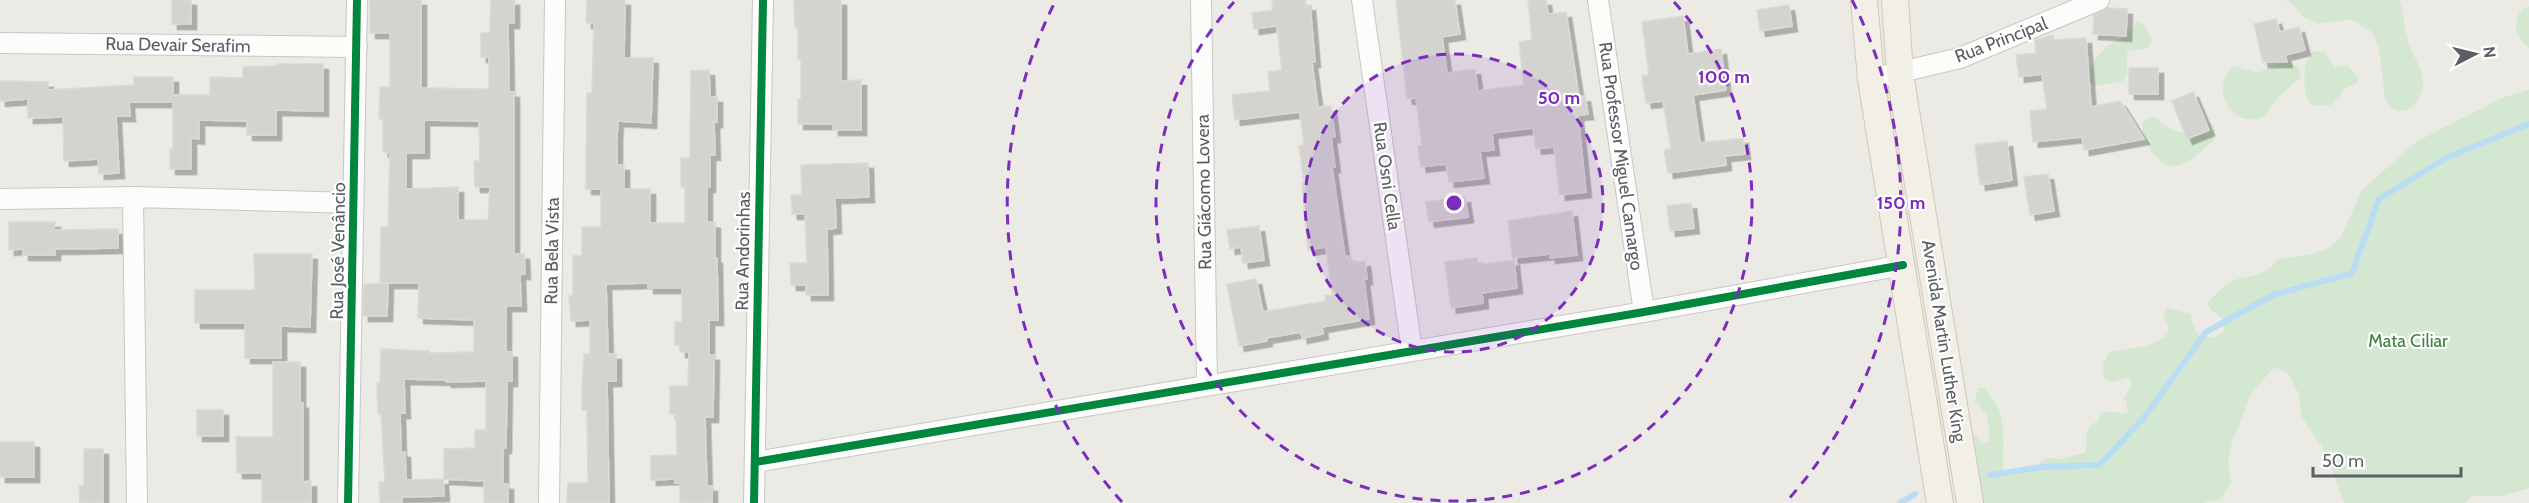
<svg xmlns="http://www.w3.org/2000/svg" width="2529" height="503" font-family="Cabin,sans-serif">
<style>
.green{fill:#d4e7d1}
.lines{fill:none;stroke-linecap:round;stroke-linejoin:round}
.stream{stroke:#bbddf4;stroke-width:6}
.building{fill:#d4d3d0;stroke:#dad9d4;stroke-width:1.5;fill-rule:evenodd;filter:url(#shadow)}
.minor-casing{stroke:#c7c7c6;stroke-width:22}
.major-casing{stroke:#d1c9b5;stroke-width:28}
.minor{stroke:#fcfcfb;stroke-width:20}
.major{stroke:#f2efe7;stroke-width:26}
.cycleway-casing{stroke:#fff;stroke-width:11}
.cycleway{stroke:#00873e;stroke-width:8}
.ring{fill:none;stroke:#7b2cbf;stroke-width:3;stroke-dasharray:10 8}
.labels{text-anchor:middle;stroke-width:4.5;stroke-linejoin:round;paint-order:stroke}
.street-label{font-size:18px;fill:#5b5f63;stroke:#fff}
.park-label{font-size:18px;fill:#3a843b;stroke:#fff}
.centre{fill:#7b2cbf;stroke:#fff;stroke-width:3}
.ring-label{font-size:18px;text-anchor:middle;font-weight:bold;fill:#7b2cbf;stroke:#fff;stroke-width:4.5;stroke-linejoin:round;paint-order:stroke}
</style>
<defs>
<filter id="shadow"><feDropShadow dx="5.5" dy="5.5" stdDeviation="0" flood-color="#0004"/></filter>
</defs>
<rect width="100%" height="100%" fill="#ebeae5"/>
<path class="green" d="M2283 0H2399C2404 13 2404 28 2408 41 2412 57 2423 66 2423 84 2422 107 2396 124 2385 98L2379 48 2372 32 2351 19 2318 24 2302 16 2291 2Z
M2529 6V48C2516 36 2511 25 2522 9Z
M2137 21C2145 23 2158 42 2147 48 2142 51 2133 49 2127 51V73L2123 81 2094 86 2089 79V70L2096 58 2107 46 2126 36Z
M2314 51 2324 52 2335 67 2347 65 2359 78 2357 83 2345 89 2331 105 2312 106C2302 96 2301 60 2314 51Z
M2289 61 2299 68 2301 77 2278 97 2265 116C2234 132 2208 90 2233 66L2258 73 2278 63Z
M2529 90V488L2502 496H2473L2464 503H2344L2327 454 2301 416 2299 394 2288 373 2274 367 2251 394 2232 442 2228 462 2231 483 2220 499 2203 503H1976L1967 432 1975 435 1983 444 1990 440 1987 415 1975 401 1978 388H1986C1989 396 1995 401 1998 408 2006 429 2003 449 2003 470L2010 476 2032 469 2047 458 2060 459 2085 453 2087 440 2086 432 2092 424 2097 422 2101 414C2111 408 2118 416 2128 412L2126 401 2123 399 2132 385 2129 377 2112 382 2104 379 2103 365 2109 352C2129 348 2152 349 2168 333V324L2163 315 2168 308 2190 314 2194 328 2201 337H2214L2224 332 2222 318 2210 309 2207 303C2215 295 2223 286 2233 281 2254 272 2262 280 2278 259L2312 254 2329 248 2341 237 2362 190 2416 142 2504 97Z
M2154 116C2164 125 2176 137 2192 130 2198 127 2202 123 2209 122L2215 127 2214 140C2193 159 2170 183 2150 148 2145 139 2141 131 2143 121Z"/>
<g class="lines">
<path class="stream" d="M1990 475 2042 467 2099 465 2143 419 2206 332 2273 295 2352 273 2379 199 2448 157 2529 124
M1900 503 1915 494"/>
</g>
<path class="building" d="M172 0H191V24H172Z
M370 0H421V88L489 89V57H481V33H490L491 0H514V23H508L509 92H514V254H524L525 274H520L521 306H506V352H512V381H507L506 448H503V484H508V503H484V481L444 479V449L475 448V430H486V381L446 382V380L404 379 405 413H400L401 452H405L406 480 443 479 444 496 402 497V503H380L379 482H385L381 414H378L377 383H380L381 349 429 351V353L474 352V320L418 318 419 283H380L381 227H388L390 152H383V119H379L380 87H390V33H370ZM424 120 479 121 480 161H474L475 187H490L488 220H458V187L406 189V153H424Z
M587 0H625L624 58H653L651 123 618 121 617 137V165H624V189H650V223H685V187H681V158H690L691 71 709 70 710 97H717V122H714L715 155H710V187H707V222L715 223V258H717L718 320H709V355H714L713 417H705L707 486H712V503H680V483H675V479L651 480V456L677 455 676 414H670V386H688L689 352H680V345H675V322H682V288H648V283L606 284 608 354H616V381H607L609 503H567L568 483H588L587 410H582V387L584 354H590V320L571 321 569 296H573V256H582V227H601V189H586L587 93H592L594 23H586Z
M794 0H841V81L861 80V130H833V124H798V99H801V59H798V28H795Z
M1272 0H1305L1306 6 1310 5 1315 62H1312L1318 107 1331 106 1335 137H1331L1335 167H1332L1345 257 1349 256 1350 263 1365 261 1367 279H1364L1369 319 1322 327 1323 334 1302 338 1301 332 1266 338 1267 341 1239 346 1227 284 1256 279 1263 312 1326 301 1325 296 1332 295 1326 247 1308 250 1302 183H1304L1299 146 1304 145 1300 112 1235 120 1232 95 1270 91 1268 72 1282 70 1277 28 1275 26 1254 29 1252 13 1273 10Z
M1396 0H1455L1460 34 1442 37 1447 73 1475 69 1478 91 1524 85 1519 42 1532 40 1528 0H1546L1548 14 1566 12 1579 97 1585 96 1588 114 1578 115 1586 192 1560 195 1554 147 1536 149 1533 128 1492 133 1494 150 1480 151 1484 178 1449 182 1446 164 1421 167 1418 146H1422L1416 98 1407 99Z
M1789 5 1792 26 1760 31 1757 10Z
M2108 8 2127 9 2126 36 2093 34 2094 15Z
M1683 16 1688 54 1721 49 1724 76 1726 90 1693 95 1700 143 1743 138 1745 154 1725 156 1726 165 1668 173 1664 150 1671 149 1663 101 1646 103 1642 76 1649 75 1642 22Z
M2276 19 2280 32 2299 27 2305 50 2285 55 2287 62H2263L2254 24Z
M2053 35 2054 40 2086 38 2091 107 2120 101 2144 139 2084 150 2082 137 2033 142 2030 111 2047 109 2042 74 2019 77 2016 55 2036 53 2035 40Z
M276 64H323V111L276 110V135H247V121L199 120V139L191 138V169H170V149H173V102H129L130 116H116L119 173 99 174 98 159 64 161 63 117 28 118V99L0 101V81L48 82V90L134 85V77H173V95H210V77L243 78V67L276 66Z
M2129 68H2158V94H2129Z
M2193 92 2209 130 2187 139 2172 101Z
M2007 141 2012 180 1980 185 1975 145Z
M868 163 869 197 835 198 836 228 827 229 828 295H806V285H791L790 263H807L805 214H792L791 195H802L801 165Z
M2048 174 2054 211 2030 215 2024 177Z
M1465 197 1468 217 1429 222 1426 202Z
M1691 203 1694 228 1670 231 1667 206Z
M1572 211 1577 255 1550 258V254L1513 258 1508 221Z
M9 222H55L54 230 118 229V248L55 249V255H23V249L9 250Z
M1259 226 1264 260 1243 263 1241 247 1230 249 1227 230Z
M254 254H312L310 327 281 326V358H245V323H195V290H255Z
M1477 258 1478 265 1514 260 1517 288 1482 293 1483 303 1451 308 1445 262Z
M364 284H388L387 316H363Z
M273 362H300V403H303V482L311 481V503H262V473H237L236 437H273Z
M197 410H223V436H197Z
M0 442H34V477H0Z
M84 449H103V503H80L79 486H84Z"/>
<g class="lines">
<defs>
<path id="minor" d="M1201 0 1207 384
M1362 0 1412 351
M1598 0 1644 312
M0 43 357 47
M1871 79 1960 58 2099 0
M133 197 137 503
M0 199 133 197 354 203
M755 462 1644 312 1903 265
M348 503 357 0
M549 503 555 0
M754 503 763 0"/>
<path id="major" d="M1864 0 1871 79 1940 503
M1895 0 1900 74 1970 503"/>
</defs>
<use href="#minor" class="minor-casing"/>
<use href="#major" class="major-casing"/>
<use href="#minor" class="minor"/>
<use href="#major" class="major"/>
<defs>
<path id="cycleway" d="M755 462 1644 312 1903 265
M348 503 357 0
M754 503 763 0"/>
</defs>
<use href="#cycleway" class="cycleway-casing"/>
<use href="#cycleway" class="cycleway"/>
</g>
<circle cx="1454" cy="203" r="149" fill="#7b2cbf" fill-opacity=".12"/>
<g class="ring">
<circle cx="1454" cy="203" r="149"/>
<path d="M1674 2A298 298 0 1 1 1234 2"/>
<path d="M1122 502A447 447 0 0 1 1056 0M1852 0A447 447 0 0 1 1786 502"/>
</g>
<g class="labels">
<g class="street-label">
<text transform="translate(2001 40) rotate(-21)" y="6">Rua Principal</text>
<text transform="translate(178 45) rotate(1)" y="6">Rua Devair Serafim</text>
<text transform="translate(1621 156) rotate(82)" y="6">Rua Professor Miguel Camargo</text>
<text transform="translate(1387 176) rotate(82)" y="6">Rua Osni Cella</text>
<text transform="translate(1204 192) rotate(-91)" y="6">Rua Giácomo Lovera</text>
<text transform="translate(338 251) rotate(-89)" y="6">Rua José Venâncio</text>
<text transform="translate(552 251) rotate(-89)" y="6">Rua Bela Vista</text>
<text transform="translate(743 251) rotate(-89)" y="6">Rua Andorinhas</text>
<text transform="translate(1944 341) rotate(81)" y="6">Avenida Martin Luther King</text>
</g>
<g class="park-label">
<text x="2408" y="347">Mata Ciliar</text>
</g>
</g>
<circle cx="1454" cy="203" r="9" class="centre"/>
<g class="ring-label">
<text x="1724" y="83">100 m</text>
<text x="1559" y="104">50 m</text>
<text x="1901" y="209">150 m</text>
</g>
<g transform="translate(2475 54) rotate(83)" stroke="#ffffff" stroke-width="4.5" paint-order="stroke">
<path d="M0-4.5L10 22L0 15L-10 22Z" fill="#5b5f63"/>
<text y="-9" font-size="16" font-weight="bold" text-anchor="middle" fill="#5b5f63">N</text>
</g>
<path d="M2313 467v9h148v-9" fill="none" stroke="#5b5f63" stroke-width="3"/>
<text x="2322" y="467" font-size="18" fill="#5b5f63" stroke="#ffffff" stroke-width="4.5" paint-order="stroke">50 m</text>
</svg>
